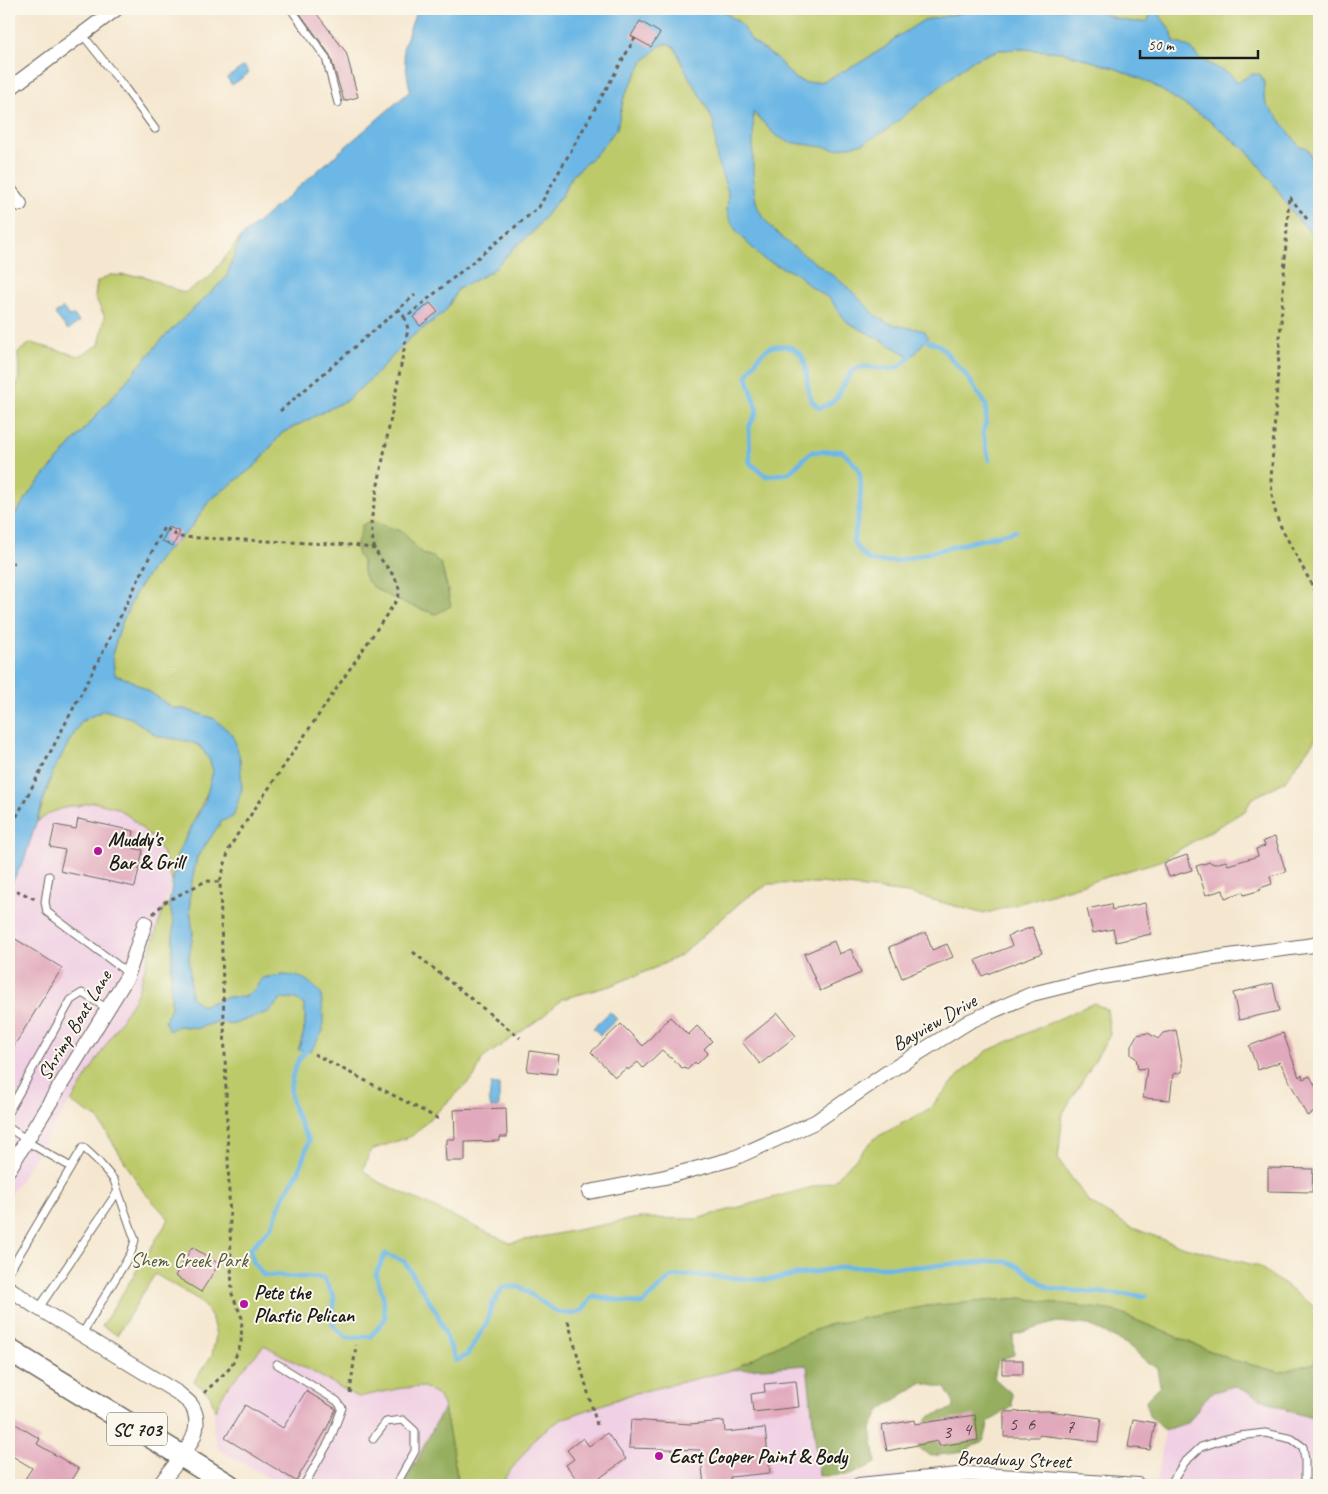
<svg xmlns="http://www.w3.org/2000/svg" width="1328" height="1494" font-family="Caveat,sans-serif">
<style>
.built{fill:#f0d0e4}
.green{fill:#bdca6b;stroke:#6c7344;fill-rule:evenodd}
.forest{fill:#96ae5f;stroke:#59653e}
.water{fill:#6cb7e5;stroke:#446a80}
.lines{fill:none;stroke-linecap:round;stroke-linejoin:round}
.stream{stroke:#6cb7e5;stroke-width:5}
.building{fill:#e1a9bc}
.service-casing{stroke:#68635b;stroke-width:9}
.minor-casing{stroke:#68635b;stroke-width:16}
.primary-casing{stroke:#68635b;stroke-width:24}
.path{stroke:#68635b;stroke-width:3;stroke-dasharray:4 4;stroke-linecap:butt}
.service{stroke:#fff;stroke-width:7}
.minor{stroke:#fff;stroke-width:14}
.primary{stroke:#fff;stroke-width:21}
.poi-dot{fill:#b5179e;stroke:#fbf7ec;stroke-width:2}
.labels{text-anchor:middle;stroke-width:4;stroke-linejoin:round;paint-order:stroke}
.number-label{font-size:18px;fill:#4d3f44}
.shield{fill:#fbf7ec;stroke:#5f5e5a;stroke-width:1}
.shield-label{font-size:19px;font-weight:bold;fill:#1c1c1c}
.poi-label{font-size:20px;font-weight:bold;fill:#1c1c1c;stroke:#fbf7ec;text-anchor:start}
.street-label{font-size:20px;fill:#1c1c1c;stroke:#fbf7ec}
.park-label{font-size:20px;fill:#545938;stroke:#fbf7ec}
</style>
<rect width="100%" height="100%" fill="#fbf7ec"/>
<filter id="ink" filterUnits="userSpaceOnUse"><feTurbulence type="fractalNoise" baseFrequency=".02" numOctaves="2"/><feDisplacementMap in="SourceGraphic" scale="10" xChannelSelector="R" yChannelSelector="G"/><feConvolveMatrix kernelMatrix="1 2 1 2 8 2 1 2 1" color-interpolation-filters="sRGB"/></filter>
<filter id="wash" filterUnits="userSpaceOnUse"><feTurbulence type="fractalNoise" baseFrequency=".0096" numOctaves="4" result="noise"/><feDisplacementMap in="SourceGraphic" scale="20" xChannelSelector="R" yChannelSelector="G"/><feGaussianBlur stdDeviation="1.12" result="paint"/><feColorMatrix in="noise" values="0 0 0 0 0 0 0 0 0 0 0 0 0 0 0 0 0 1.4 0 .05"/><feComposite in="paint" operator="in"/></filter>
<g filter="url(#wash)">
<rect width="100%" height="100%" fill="#f5e7cf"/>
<path class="built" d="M93 802 117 808 131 818 152 838 163 854 172 882 137 994 87 1075 9 1197V888L24 860 37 822 50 813 69 806H78Z
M264 1345 358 1397 402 1388 424 1387 438 1395 444 1407 404 1485H282L218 1449 213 1427 215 1410 226 1389Z
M807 1365 820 1482 936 1472 938 1485H503L506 1476 539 1434 562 1419 632 1394 732 1370Z
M1234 1386 1286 1410 1319 1419V1485H1067V1474L1157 1481 1165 1430 1188 1423 1202 1403 1211 1393Z"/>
<path class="green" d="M720 9H982L957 13 897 37 884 48 856 65 824 81 807 83 795 79 777 59 752 41 739 22Z
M1095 9H1152L1148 21C1134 25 1107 17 1095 9Z
M1158 9H1319V170L1306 147H1300L1277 116 1267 106 1264 96 1265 84 1238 83 1211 64 1200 59 1189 47 1174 42 1171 31 1158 13Z
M668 43 675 48 687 73 705 104 714 123 753 111 775 135 933 92 970 61 998 50 1021 49 1062 52 1117 69 1150 83 1206 118 1250 154 1274 185 1294 215 1319 242V734L1284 782 1251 799 1246 810 1160 861 984 914 908 893 821 883 769 884 743 900 681 955 657 967 610 986 562 999 542 1017 482 1059 475 1076 412 1136 371 1150 363 1170 377 1181 510 1243 638 1218 696 1219 834 1181 875 1138 929 1109 963 1071 987 1051 1094 1003 1107 1010 1110 1035 1063 1113 1058 1159 1089 1202 1130 1227 1181 1246 1258 1266 1319 1310 1315 1363 1280 1372 1232 1360 1114 1311 1021 1298 927 1306 828 1325 782 1343 732 1370 632 1394 562 1419 539 1434 506 1476 503 1485H459L444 1407 438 1395 424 1387 402 1388 358 1397 264 1345 226 1389 215 1410 210 1395 194 1381 212 1355 216 1336 211 1315 199 1300 155 1274 117 1335 102 1326 169 1219 143 1191 98 1119 71 1102 137 994 164 906 169 903 174 924 171 971V1007L165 1021 178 1026 198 1028 217 1022 234 1024 268 1012 282 999 294 998 304 1005C307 1021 304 1035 298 1050L323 1031 293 976 282 975 262 978 255 989 244 997H227L201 1006 191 997 189 958 193 933 190 909V891L197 857 222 821 215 719 184 709 172 708 156 696 130 680 115 675 112 655 121 625 136 592 160 557 191 528 209 501 256 465 282 433 347 400 375 375 410 338 445 312 458 289 492 271 516 246 532 233 562 195 572 176 600 150 617 128 624 97 643 62 660 46ZM387 527 403 532 422 554 433 557 441 564 449 593 436 614C416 607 377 596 365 577 362 573 364 567 362 562 356 546 354 551 361 534Z
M241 237 226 278 165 336 30 492 9 524V411L19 377 18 352 31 343 79 356 99 345 105 317 95 297 97 282 110 275 144 276 184 293 209 278Z
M104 710 131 718 157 736 187 741 199 745 209 759 213 771 209 789 177 855 172 882 163 854 152 838 131 818 117 808 93 802 78 806H69L50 813 37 822 52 774 69 742 82 721Z"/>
<path class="forest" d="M371 521 403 532 422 554 433 557 441 564 451 606 436 614C418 608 374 595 365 577 362 572 364 566 362 561 360 558 357 555 357 551 355 543 362 533 362 525Z
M1021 1298 1114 1311 1232 1360 1280 1372 1315 1363 1319 1367V1420L1286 1410 1234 1386 1211 1393 1202 1403 1188 1423 1165 1430 1149 1416 1146 1400 1160 1386 1157 1368 1147 1362 1128 1345 1089 1325 1057 1322 1013 1335 1014 1355 998 1360 994 1378 1012 1394V1407L989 1422 984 1440 964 1452 930 1456 918 1447V1430L930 1416 954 1408V1403L945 1388 921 1383 881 1409 871 1428 876 1463 850 1475 819 1476 807 1365 732 1370 782 1343 828 1325 927 1306Z
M444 1407 459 1485H404Z"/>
<path class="water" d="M421 9H720L739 22 752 41 777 59 795 79 807 83 824 81 856 65 884 48 897 37 924 20 982 9H1095C1107 17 1134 25 1148 21L1152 9H1158V13L1171 31 1174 42 1189 47 1200 59 1231 75 1237 83 1251 74H1260L1265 84 1264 96 1267 106 1277 116 1300 147H1306L1319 170V242L1294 215 1274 185 1250 154 1206 118 1150 83 1117 69 1062 52 1021 49 998 50 971 61 887 130 864 143 837 149 788 142 775 135 753 112C755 136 749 190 759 210 775 241 820 263 845 285 858 295 868 310 881 319 892 327 911 327 925 331L928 337 915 354 910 356 847 322 830 299 808 285 799 275 763 259 737 232 730 220 727 211 728 192 717 161 714 123 705 104 687 74 675 48 668 43 660 46 643 62 624 97 617 128 600 150 572 176 562 195 532 233 516 246 492 271 458 289 445 312 410 338 375 375 347 400 282 433 256 465 209 501 191 528 160 557 136 592 121 625 112 655 115 675 130 680 156 696 172 708 184 709 215 719 233 735 240 758 242 789 233 817 222 821 197 857 190 891V908L193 933 189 958 191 997 202 1006 227 997H244L255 989 262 978C275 976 293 972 306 980 311 983 316 989 321 993L323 1014V1031L311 1051 298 1050C304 1035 307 1022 304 1005L294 998 282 999 268 1012 234 1024 217 1022 198 1028 178 1026 169 1031 165 1021 171 1007V971L174 924 169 903 177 855 205 801 213 771 209 759 199 745 187 741 157 736 131 718 104 710 82 721 69 742 52 774 24 860 9 888V524L30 492 165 336 226 278 241 237 410 91 403 49 416 12Z
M244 66 249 73 232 85 227 78Z
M63 308 70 317 74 315 79 322 68 330 55 314Z
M610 1012 617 1019 600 1035 593 1028Z
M491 1084 499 1085V1107L491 1108 489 1101Z"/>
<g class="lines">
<path class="stream" d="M926 340 939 345 966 375 986 405V422L983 433 989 460
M910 356C892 382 871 359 853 370 852 371 850 374 849 376 837 393 842 400 819 408 816 405 813 403 811 400 803 380 814 349 783 346 763 343 756 361 747 376L757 412 749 427 750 463 766 476 789 473 811 452 842 451C847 457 855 463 858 469 865 483 857 526 853 541 866 563 871 563 896 561L1015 531
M308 1046C306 1053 300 1056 297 1063 283 1095 294 1112 309 1141L299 1171 282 1199 272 1226 250 1249 254 1263 263 1275 323 1278 334 1297 333 1325 347 1338 371 1336 385 1319 383 1296 376 1274 385 1254 404 1261 437 1313 456 1361 467 1355 486 1324 492 1305 503 1287H520L557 1312 573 1314 582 1310 593 1296 642 1304 671 1277 689 1275 766 1280 844 1267H912L997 1261 1009 1262 1021 1268 1050 1289 1145 1296"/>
</g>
<g id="blocks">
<path class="building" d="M297 9H313L346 52 358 97 344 101 330 55Z
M640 21 660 33 651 47 631 36Z
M430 303 438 312 420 326 413 317Z
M169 527 180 532 173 546 162 541Z
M78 819 134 831 131 848 143 850 135 887 60 871 65 850 50 847 55 825 76 829Z
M1275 837 1286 872 1270 876 1272 884 1260 888 1261 890 1244 895 1243 892 1225 898 1223 890 1206 895 1196 866 1210 862 1214 864 1226 861 1228 865 1258 856 1256 849 1265 846 1263 841Z
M1187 855 1192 870 1169 877 1164 863Z
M1145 903 1151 934 1116 942 1113 929 1093 933 1087 909 1111 904 1112 910Z
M1032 927 1042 953 982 976 976 960 1012 946 1008 936Z
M926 932 932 950 947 944 953 957 902 978 889 947Z
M14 938 62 968 9 1054V947Z
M834 941 839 954 851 949 861 973 820 991 804 954Z
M1273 983 1279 1011 1239 1020 1233 993Z
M778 1013 796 1036 760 1064 742 1042Z
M670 1017 688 1035 697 1026 712 1041 704 1049 708 1053 697 1064 695 1062 687 1070 684 1067 682 1068 662 1050 643 1068 638 1062 628 1070 627 1068 615 1077 591 1052 621 1024 643 1046Z
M1176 1030 1182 1062V1072L1173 1074 1170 1100 1143 1098 1147 1068 1138 1069 1136 1058 1131 1055V1045L1137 1035 1148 1033 1158 1039 1163 1033Z
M1283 1033 1299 1077 1302 1075 1303 1079 1310 1076 1319 1093V1110L1307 1116 1280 1062 1258 1070 1249 1046Z
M530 1051 559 1055 556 1074 527 1071Z
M506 1108 507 1137H500V1141L465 1142V1161H446L445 1144H447V1139H455L454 1110Z
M1268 1168 1313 1169 1312 1192 1268 1191Z
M192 1247 219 1264 201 1292 175 1276Z
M1002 1360H1023V1374H1002Z
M796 1381 799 1407 753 1412 751 1394 765 1392 764 1384Z
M306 1391 336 1409 325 1432 296 1481 225 1438 245 1405 283 1428Z
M1048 1411 1101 1418 1098 1442 1039 1435V1437H1004V1412Z
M975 1415 978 1440 939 1446 938 1441 887 1451 882 1426 914 1420 915 1424Z
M1133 1419 1155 1423 1150 1450 1128 1447Z
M9 1420 40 1439 37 1444 79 1469 69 1485H21L32 1468 9 1454Z
M631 1420 690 1424 724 1421 725 1432 765 1428 770 1473 730 1477 731 1483 704 1485 700 1450 629 1448Z
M607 1433 626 1459 590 1485H581L566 1465 574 1459 567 1450 583 1438 589 1446Z"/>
</g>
</g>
<g filter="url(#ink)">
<use href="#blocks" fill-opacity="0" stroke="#68635b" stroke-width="1"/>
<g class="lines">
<defs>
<path id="service" d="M291 9 326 58 338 103
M82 34 122 84 155 129
M49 876 45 902 47 912 128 973
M9 1111 71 1000 82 993 108 1009
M9 1128 27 1140
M26 1141 71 1167
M9 1272 83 1147 97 1160 114 1180 135 1240 131 1253 82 1334
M39 1308 118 1191
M277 1364 337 1401 342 1408 330 1440 304 1485
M373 1439 386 1422 403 1420 415 1431V1451L396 1485
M1170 1485 1184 1463 1201 1447 1222 1440 1239 1436 1265 1433 1292 1439 1303 1447 1305 1460V1485"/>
<path id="minor" d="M9 89 116 9
M9 190 20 204
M9 1169 127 977 145 923
M589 1192 665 1177 732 1159 815 1122 885 1074 970 1021 1032 994 1101 977 1214 958 1314 945 1319 941
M9 1288 33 1305 178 1393C182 1397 189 1401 192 1406 209 1436 174 1462 160 1485
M859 1485 968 1474 1138 1485"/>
<path id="primary" d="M9 1350 229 1485"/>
</defs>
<use href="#service" class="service-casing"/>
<use href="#minor" class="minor-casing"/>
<use href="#primary" class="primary-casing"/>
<path class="path" d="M1307 219 1289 196 1271 480C1272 498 1274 513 1282 529L1319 598
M398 308 405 318
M280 411 415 295
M9 571 14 562
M9 831 106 646 164 527 179 537 354 545 375 549
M9 887 35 899
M153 914 165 902 206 881 220 882
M413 952 520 1038
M314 1054 439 1119
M568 1321 597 1425
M204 1393 231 1367 241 1344 242 1318 232 1294 221 919 220 882 229 849 237 835 398 598C404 579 382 566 375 549 372 541 372 530 371 521L408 329 405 318 539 207 635 38
M350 1393 356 1345"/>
<use href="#service" class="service"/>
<use href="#minor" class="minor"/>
<use href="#primary" class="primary"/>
</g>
</g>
<g class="poi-dot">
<circle cx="98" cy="851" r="5"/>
<circle cx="244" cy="1304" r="5"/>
<circle cx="659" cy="1456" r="5"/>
</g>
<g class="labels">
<g class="number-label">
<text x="1013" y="1430">5</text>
<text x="1031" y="1430">6</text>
<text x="1070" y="1433">7</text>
<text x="967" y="1435">4</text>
<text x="947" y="1438">3</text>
</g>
<rect class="shield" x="107" y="1412.5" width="60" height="33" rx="4"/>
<g class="shield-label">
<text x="137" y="1436">SC 703</text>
</g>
<g class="poi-label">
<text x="108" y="846">Muddy's<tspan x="108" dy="23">Bar &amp; Grill</tspan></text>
<text x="254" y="1299">Pete the<tspan x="254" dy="23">Plastic Pelican</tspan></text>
<text x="669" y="1463">East Cooper Paint &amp; Body</text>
</g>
<g class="street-label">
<text transform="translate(934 1022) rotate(-30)" y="7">Bayview Drive</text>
<text transform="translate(74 1025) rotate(-59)" y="7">Shrimp Boat Lane</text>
<text transform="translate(1014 1459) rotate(2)" y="7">Broadway Street</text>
</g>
<g class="park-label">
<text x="189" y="1267">Shem Creek Park</text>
</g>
</g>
<rect width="1328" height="1494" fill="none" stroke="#fbf7ec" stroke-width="30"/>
<path d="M1140 50v8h118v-8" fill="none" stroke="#1c1c1c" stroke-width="2.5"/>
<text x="1148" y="50" font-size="15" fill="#1c1c1c" stroke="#fbf7ec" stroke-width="4" paint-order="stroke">50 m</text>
</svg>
